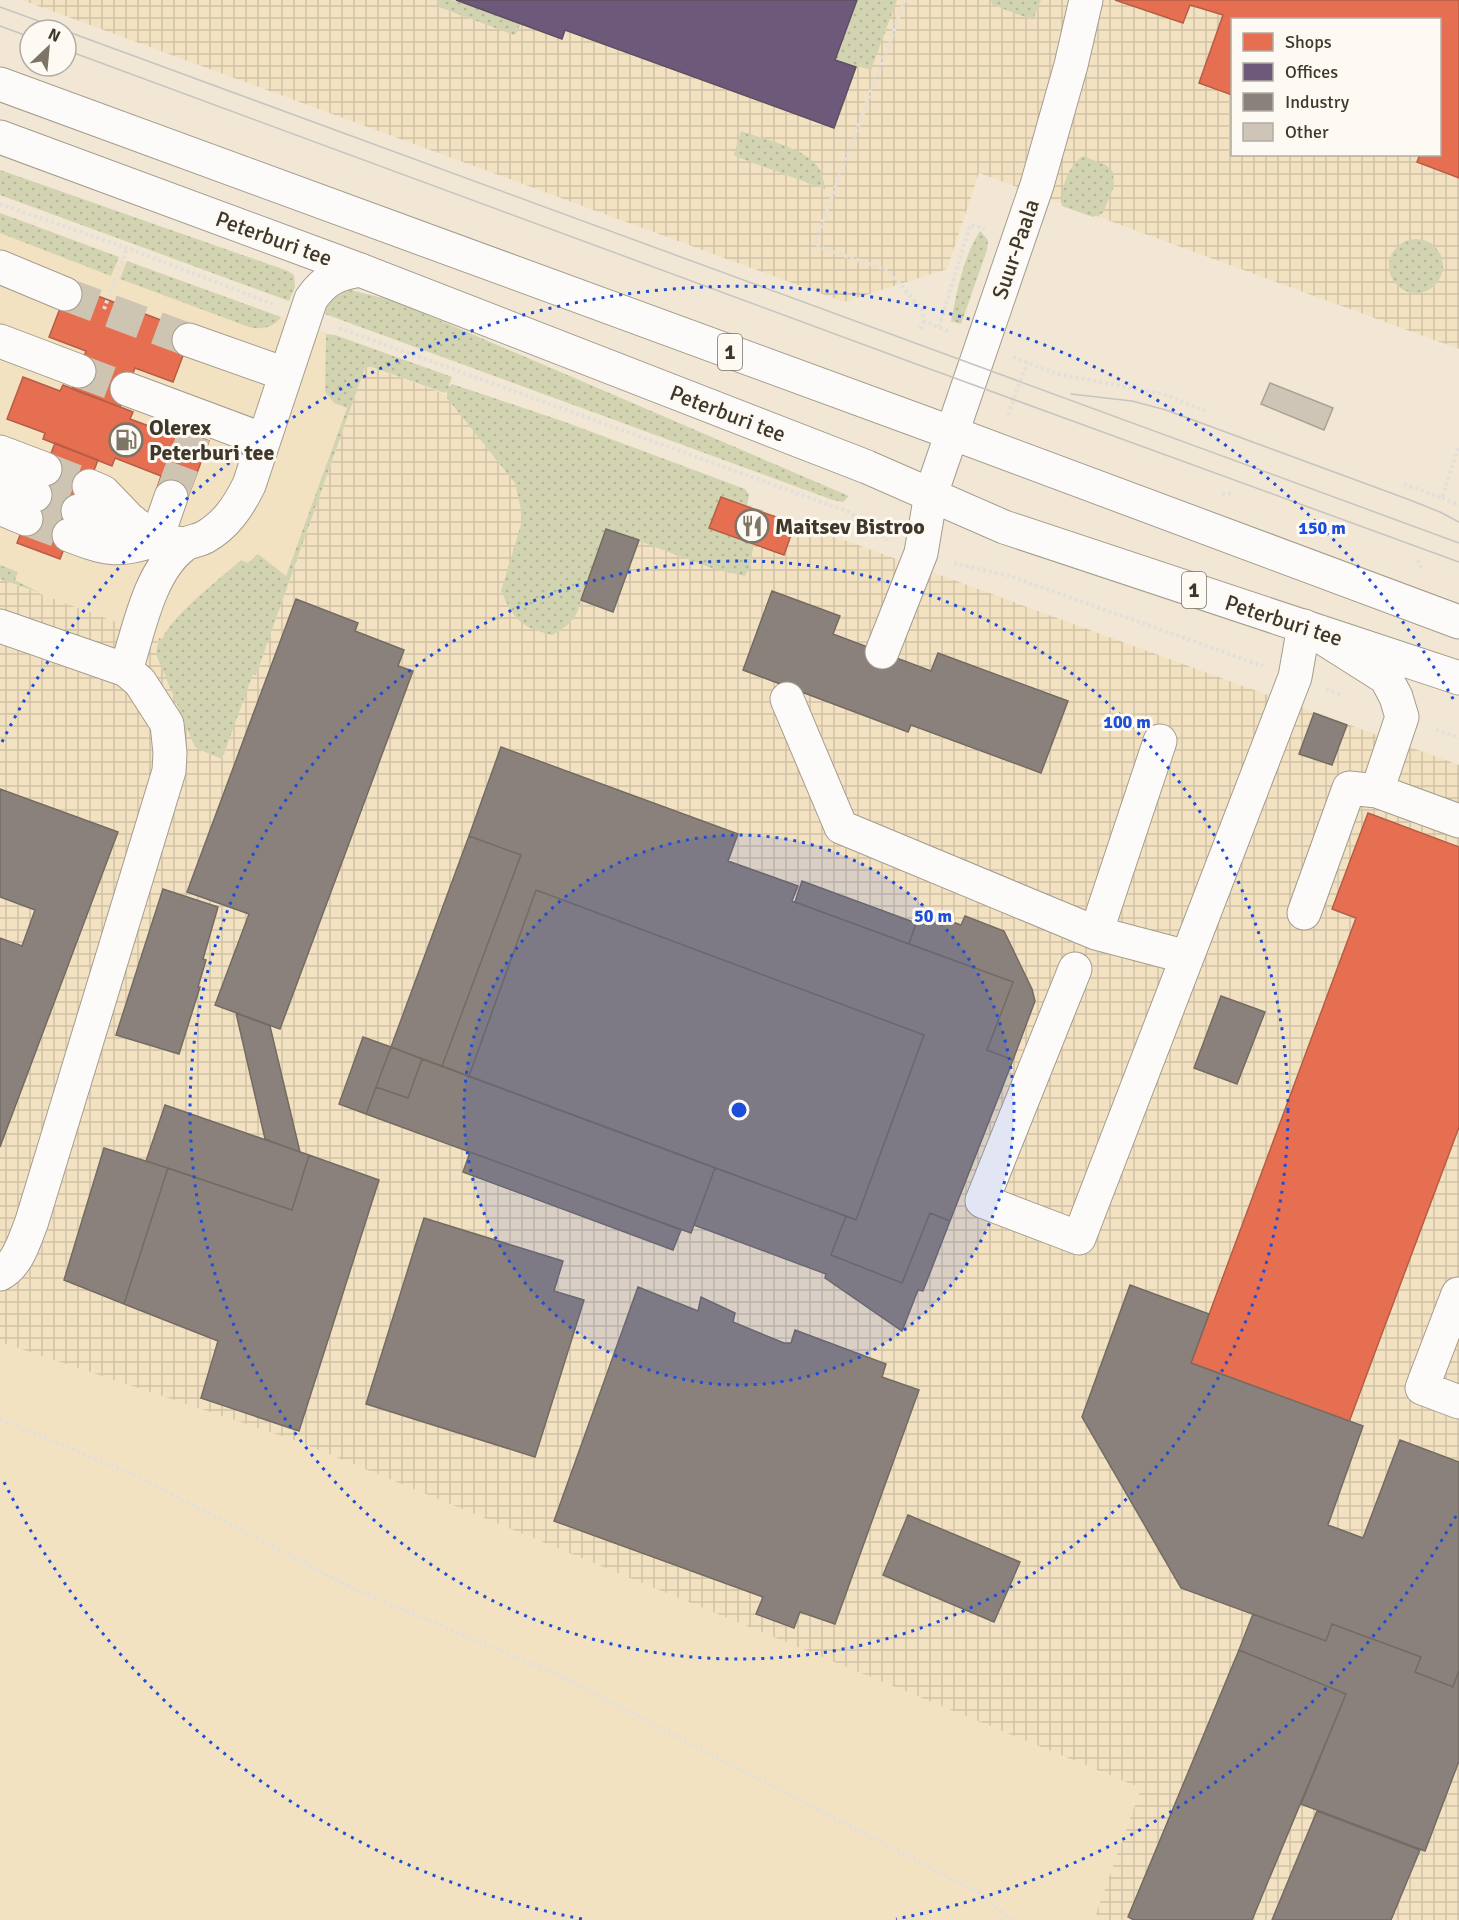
<svg xmlns="http://www.w3.org/2000/svg" width="1459" height="1920" font-family="Signika,sans-serif">
<style>
.built{fill:#f3e2c2}
.industrial{fill:url(#industrial-grid);fill-rule:evenodd}
.grass{fill:url(#grass-dots)}
.shops{fill:#e76f51;stroke:#b55e45;stroke-width:1.5}
.offices{fill:#6d597a;stroke:#5f4f62;stroke-width:1.5}
.industry{fill:#8a817c;stroke:#746b63;stroke-width:1.5}
.building{fill:#cec5b7;stroke:#aaa193;stroke-width:1.5}
.lines{fill:none;stroke-linecap:round;stroke-linejoin:round}
.minor-tunnel{stroke:#cdc4b2;stroke-width:33;stroke-dasharray:33 16;stroke-linecap:butt}
.minor-casing{stroke:#a49c8e;stroke-width:35}
.highway-casing{stroke:#a49c8e;stroke-width:35}
.path{stroke:#e3e0da;stroke-width:4;stroke-dasharray:3 3;stroke-linecap:butt}
.minor{stroke:#fdfbf9;stroke-width:33}
.highway{stroke:#fdfbf9;stroke-width:33}
.tram{stroke:#c6c4c0;stroke-width:1.5}
.ring{fill:none;stroke:#1d4ed8;stroke-width:3;stroke-dasharray:3 6}
.labels{text-anchor:middle;stroke-width:6;stroke-linejoin:round;paint-order:stroke}
.shield{fill:#fdfaf3;stroke:#787266;stroke-width:1.5}
.shield-label{font-size:21px;font-weight:bold;fill:#3f372a}
.street-label{font-size:22px;fill:#3f372a;stroke:#fdfaf3}
.poi-label{font-size:22px;font-weight:bold;fill:#3f372a;stroke:#fdfaf3;text-anchor:start}
.centre{fill:#1d4ed8;stroke:#fdfaf3;stroke-width:3}
.ring-label{font-size:18px;text-anchor:middle;font-weight:bold;fill:#1d4ed8;stroke:#fdfaf3;stroke-width:6;stroke-linejoin:round;paint-order:stroke}
</style>
<defs>
<pattern id="industrial-grid" width="8" height="8" patternUnits="userSpaceOnUse" patternTransform="scale(1.5)"><rect width="8" height="8" fill="#f3e2c2"/><path d="M0 4h8M4 0v8" fill="none" stroke="#d1c2a7"/></pattern>
<pattern id="grass-dots" width="8" height="8" patternUnits="userSpaceOnUse" patternTransform="scale(1.5)"><rect width="8" height="8" fill="#d2d3b0"/><path d="M2 2h.1M6 6h.1" fill="none" stroke="#b5b698" stroke-width="1.8" stroke-linecap="round"/></pattern>
</defs>
<rect width="100%" height="100%" fill="#f1e7d4"/>
<path class="built" d="M0 213 127 261 370 349 256 675 0 579Z
M0 1342 297 1441 1141 1788 1097 1913 1106 1920H0Z"/>
<path class="industrial" d="M22 0H1459V349L979 173 947 269 844 302ZM1232 20H1440V154H1232Z
M366 365 1459 765V1920H1106L1096 1914 1141 1788 297 1441 0 1342V579L159 638 157 646 256 675Z"/>
<path class="grass" d="M437 0H451L522 20 517 32 514 35 439 7Z
M857 0H897L871 70 835 60Z
M990 0H1041L1033 20 993 5Z
M741 131C763 139 805 148 818 167 823 174 824 182 825 189L737 157 734 155Z
M1083 156 1106 165 1113 172 1114 186 1103 213 1093 217 1062 206C1061 188 1067 167 1083 156Z
M0 170 288 271 294 275 295 287 289 301 0 195Z
M0 213 119 257 111 276 0 233Z
M980 231 988 240 987 250 961 324 951 321C957 292 963 257 980 231Z
M1389 266a27 27 0 1 1 54 0a27 27 0 1 1-54 0Z
M127 261 281 317C273 328 262 330 249 327L120 279Z
M350 290 395 301 849 496 843 502 833 500 325 314C326 301 338 294 350 290Z
M326 334 335 335 452 377 448 387 452 384 565 422 745 489 749 495 747 506 721 497 709 528 753 544 751 566 745 576 714 569 607 529 581 600C578 618 567 627 552 635 520 626 515 621 501 591L523 518 515 483 447 398V391L445 393 366 365 256 675 253 674 222 759 198 749 194 745 156 654 159 638 162 639C175 612 218 581 241 560L248 563 258 554 286 576 347 408 334 403 325 392Z
M0 565 18 572 15 580 40 593 0 579Z"/>
<path class="shops" d="M1115 0H1459V178L1417 162 1420 154H1440V20H1232V95L1199 83 1223 15 1190 5 1183 23Z
M69 285 192 332 173 382 135 368 120 407 72 389 86 351 49 337Z
M23 377 60 391 63 385 133 412 130 419 176 436 179 429 209 441 186 502 156 491 161 476 115 458 112 466 43 439 45 433 7 419Z
M55 443 98 460 60 559 17 543Z
M721 497 795 524 784 555 709 528Z
M1368 813 1459 847V1127L1349 1422 1191 1363 1356 918 1332 909Z"/>
<path class="offices" d="M456 0H857L835 60 856 67 834 128 565 30 562 39Z"/>
<path class="industry" d="M606 529 639 540 613 612 581 600Z
M772 591 840 616 833 634 931 671 938 653 1068 701 1041 773 911 725 908 732 743 670Z
M296 599 358 623 355 631 404 650 398 666 413 671 280 1029 215 1005 249 914 187 892Z
M1314 713 1347 725 1332 765 1299 754Z
M501 747 738 834 728 861 798 886 792 901 1013 982 987 1050 1013 1060 950 1221 930 1213 902 1283 831 1255 846 1216 856 1220 924 1035 536 890 469 1076 442 1066 521 855 469 836Z
M0 789 118 832 0 1147V938L22 946 35 910 0 897Z
M469 836 521 855 442 1066 391 1047Z
M802 881 916 923 909 944 795 902Z
M163 889 218 907 203 959 206 960 198 987H200L179 1054 116 1035Z
M536 890 924 1035 856 1220 469 1076Z
M921 910 961 925 965 916 1004 931 1032 989 1035 1001 1013 1060 987 1050 1013 982 909 944Z
M1221 996 1265 1012 1237 1084 1194 1068Z
M236 1013 270 1026 300 1152 265 1139Z
M363 1037 391 1047 366 1114 339 1104Z
M391 1047 422 1059 408 1098 376 1087Z
M422 1059 715 1168 691 1233 366 1114 376 1087 408 1098Z
M165 1105 309 1155 292 1210 146 1161Z
M104 1148 168 1168 124 1304 64 1280Z
M470 1152 681 1230 673 1250 463 1172Z
M309 1155 379 1180 299 1431 201 1398 218 1341 124 1304 168 1168 292 1210Z
M715 1168 846 1216 831 1255 902 1283 930 1213 950 1221 923 1291 918 1290 902 1331 825 1278 826 1274 694 1225Z
M424 1218 563 1261 554 1291 584 1300 535 1457 366 1404Z
M1130 1285 1209 1314 1191 1363 1363 1426 1328 1525 1363 1538 1400 1440 1459 1462V1670L1453 1687 1415 1672 1421 1657 1332 1624 1326 1641 1181 1588 1082 1417Z
M638 1287 698 1311 701 1297 735 1313 733 1322 784 1343H791L795 1330 886 1364 882 1377 919 1390 835 1624 800 1612 794 1628 756 1614 763 1597 554 1521Z
M908 1515 1020 1562 994 1622 883 1575Z
M1253 1614 1326 1641 1332 1624 1421 1657 1415 1672 1453 1687 1459 1670V1761L1425 1851 1301 1804 1346 1694 1239 1650Z
M1239 1650 1346 1694 1252 1920H1134L1128 1917Z
M1317 1811 1420 1850 1391 1920H1272Z"/>
<path class="building" d="M1270 383 1333 408 1324 430 1261 404Z"/>
<g class="lines">
<path class="minor-tunnel" d="M65 294 189 340
M79 371 127 389
M45 469 89 486
M35 495 78 511
M171 497 194 435
M26 519 69 535"/>
<defs>
<path id="minor" d="M0 267 65 294
M189 340 285 374
M0 341 79 371
M127 389 264 440
M0 452 45 469
M0 481 35 495
M89 486 103 492 129 519 156 540 185 544
M0 508 26 519
M78 511 140 534
M69 535C108 550 116 552 156 540
M156 540 171 497
M0 626 126 670
M882 652 921 553 931 494 1037 185 1071 65 1086 0
M787 699 841 827 1096 933 1187 957
M1304 913 1349 788 1377 791 1459 821
M1096 933 1160 741
M1075 969 982 1201 1079 1238 1295 677 1304 626 1386 678 1396 697 1402 717 1377 791
M0 1274C18 1265 25 1239 32 1221L169 771 170 753 167 724 140 682 126 670C139 630 149 572 183 546 189 541 198 541 205 537 226 525 238 507 249 485L311 299C325 279 337 274 360 270
M1458 1294 1422 1388 1459 1402"/>
<path id="highway" d="M0 84 952 433 1459 622
M0 137 360 270 867 467 1004 527 1459 678"/>
</defs>
<use href="#minor" class="minor-casing"/>
<use href="#highway" class="highway-casing"/>
<path class="path" d="M905 0 814 245 889 271 922 310 924 321 950 332
M0 204 127 248 273 304
M104 309 127 248
M939 327 970 225 985 229
M339 328 849 512 887 540
M920 329 924 321
M1013 357 1057 374 1163 394 1205 411
M1008 415 1027 363
M1404 484 1442 498 1459 445
M1222 494 1234 493
M1442 498 1459 505
M1418 560 1422 571
M954 563 1010 576 1263 666
M1326 689 1342 695
M1436 730 1459 738
M0 1419 136 1476 356 1590 556 1674 978 1892 1012 1920"/>
<use href="#minor" class="minor"/>
<use href="#highway" class="highway"/>
<path class="tram" d="M0 7 63 30
M0 26 30 37
M66 31 1459 543
M66 50 908 361 1459 562
M1071 394 1132 401 1166 410 1410 500 1440 512 1459 522"/>
</g>
<circle cx="739" cy="1110" r="275" fill="#1d4ed8" fill-opacity=".12"/>
<g class="ring">
<circle cx="739" cy="1110" r="275"/>
<circle cx="739" cy="1110" r="549"/>
<path d="M1456 1516A824 824 0 0 1 896 1919M582 1919A824 824 0 0 1 2 1478M2 742A824 824 0 0 1 1456 704"/>
</g>
<defs>
<symbol id="fuel-ring" viewBox="-11 -11 22 22"><circle r="9.5" fill="#fdfaf3" stroke="#7d7566" stroke-width="1.5"/><path d="M-5.5-6h7V0h2V4h1.3V-2.5L3-4.5l.8-.8L6-3V5H2.5V1h-1V6h-7ZM-4.2-4.7v3.2H.2V-4.7Z" fill="#7d7566"/></symbol>
<symbol id="restaurant-ring" viewBox="-11 -11 22 22"><circle r="9.5" fill="#fdfaf3" stroke="#7d7566" stroke-width="1.5"/><path d="M-5-6h1v4h1v-4h1v4h1v-4h1v5L-1.5 .5V6h-2V.5L-5-1ZM5-6V6H3V1.5H1.5Q1.5-4 5-6Z" fill="#7d7566"/></symbol>
</defs>
<g fill-rule="evenodd">
<use href="#fuel-ring" x="107" y="421" width="38" height="38"/>
<use href="#restaurant-ring" x="733" y="507" width="38" height="38"/>
</g>
<g class="labels">
<g class="shield">
<rect x="718" y="334" width="24" height="36" rx="4.5"/>
<rect x="1182" y="572" width="24" height="36" rx="4.5"/>
</g>
<g class="shield-label">
<text x="730" y="359">1</text>
<text x="1194" y="597">1</text>
</g>
<g class="street-label">
<text transform="translate(274 238) rotate(20)" y="8">Peterburi tee</text>
<text transform="translate(1015 249) rotate(-71)" y="8">Suur-Paala</text>
<text transform="translate(728 413) rotate(21)" y="8">Peterburi tee</text>
<text transform="translate(1284 620) rotate(18)" y="8">Peterburi tee</text>
</g>
<g class="poi-label">
<text x="149" y="435">Olerex<tspan x="149" dy="25">Peterburi tee</tspan></text>
<text x="775" y="534">Maitsev Bistroo</text>
</g>
</g>
<circle cx="739" cy="1110" r="9" class="centre"/>
<g class="ring-label">
<text x="1322" y="534">150 m</text>
<text x="1127" y="728">100 m</text>
<text x="933" y="922">50 m</text>
</g>
<rect x="1231" y="18" width="210" height="138" fill="#fdfaf3" stroke="#b1aca3" stroke-width="1.5"/>
<rect x="1243" y="33" width="30" height="18" fill="#e76f51" stroke="#b1aca3" stroke-width="1.5"/>
<text x="1285" y="48" font-size="18" fill="#3f372a">Shops</text>
<rect x="1243" y="63" width="30" height="18" fill="#6d597a" stroke="#b1aca3" stroke-width="1.5"/>
<text x="1285" y="78" font-size="18" fill="#3f372a">Offices</text>
<rect x="1243" y="93" width="30" height="18" fill="#8a817c" stroke="#b1aca3" stroke-width="1.5"/>
<text x="1285" y="108" font-size="18" fill="#3f372a">Industry</text>
<rect x="1243" y="123" width="30" height="18" fill="#cec5b7" stroke="#b1aca3" stroke-width="1.5"/>
<text x="1285" y="138" font-size="18" fill="#3f372a">Other</text>
<g transform="translate(48 48) rotate(26)"><circle r="28" fill="#fdfaf3" stroke="#b1aca3" stroke-width="1.5"/>
<path d="M0-4.5L10 22L0 15L-10 22Z" fill="#7d7566"/>
<text y="-9" font-size="16" font-weight="bold" text-anchor="middle" fill="#3f372a">N</text>
</g>
</svg>
